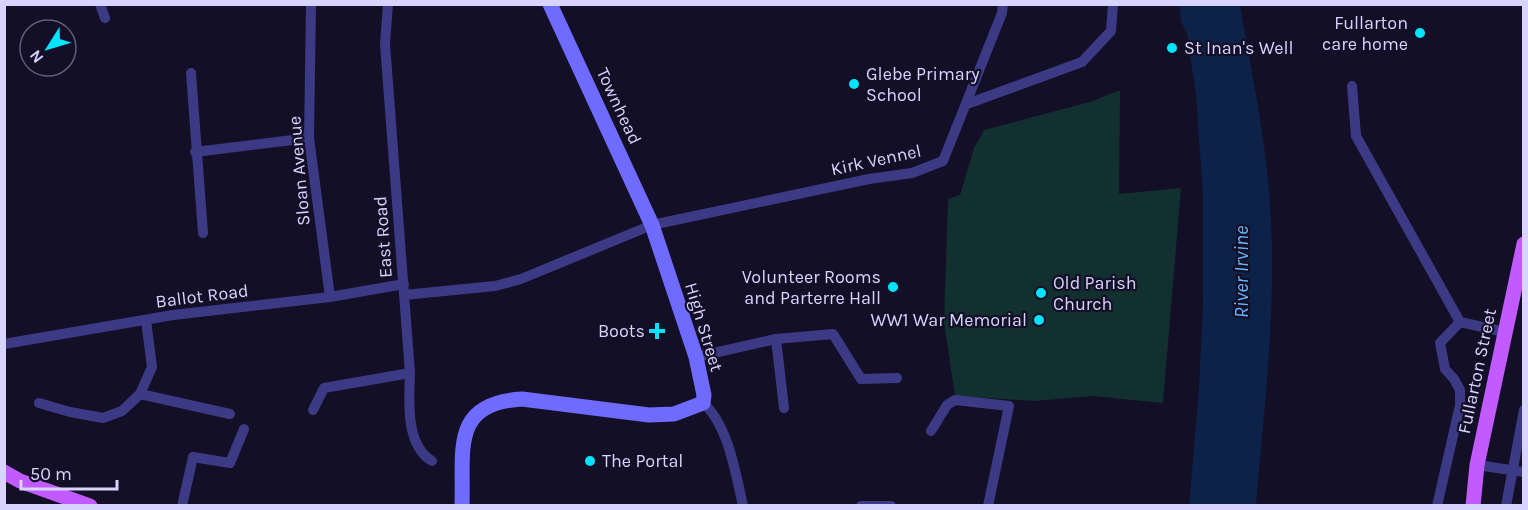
<svg xmlns="http://www.w3.org/2000/svg" width="1528" height="510" font-family="Karla,sans-serif">
<style>
.green{fill:#12302f}
.water{fill:#0c2248}
.lines{fill:none;stroke-linecap:round;stroke-linejoin:round}
.minor{stroke:#3d3a85;stroke-width:10}
.secondary{stroke:#6f6bff;stroke-width:15}
.primary{stroke:#c25bff;stroke-width:15}
.poi-dot{fill:#00e5ff;stroke:#130f26;stroke-width:2}
.labels{text-anchor:middle;stroke-width:4.5;stroke-linejoin:round;paint-order:stroke}
.poi-label{font-size:18px;fill:#d9d4ff;stroke:#130f26;text-anchor:end}
.street-label{font-size:18px;fill:#d9d4ff;stroke:#130f26}
.water-label{font-size:20px;font-style:italic;fill:#62b6ff;stroke:#130f26}
</style>
<rect width="100%" height="100%" fill="#130f26"/>
<path class="green" d="M1120 90 1119 194 1181 188 1163 403 1092 396 1034 401 955 396 944 322 948 199 960 195 974 148 984 130 1093 101Z"/>
<path class="water" d="M1179 5H1240C1252 76 1268 147 1271 220 1276 315 1264 411 1256 505H1189L1199 389 1203 302V197L1196 95 1187 34 1181 21Z"/>
<g class="lines">
<path class="minor" d="M100 4 105 18
M311 4 309 138 330 297
M388 4 385 44 410 373C409 400 405 445 432 461
M191 73 203 233
M1352 86 1356 136 1460 322
M967 104 1082 62 1111 31 1113 4
M195 152 309 138
M404 295 495 286 521 279 652 225 869 179 912 173 943 161 1002 13 1003 4
M776 339 784 408
M4 344 173 315 330 297 404 284
M696 357 776 339 833 334 861 379 897 378
M140 394 230 414
M39 403 70 412 103 418 122 411 140 394 152 367 146 320
M703 403C728 424 736 475 743 506
M313 410 324 388 410 373
M931 431 947 405 955 400 1009 406 988 506
M1477 465 1524 472
M182 506 193 457 230 463 244 429
M861 506H891
M1437 506 1460 405V390L1454 379 1445 369 1440 343 1460 322 1505 332
M1506 506 1524 410"/>
<path class="secondary" d="M462 506C464 451 450 403 522 399L649 415 674 414 703 403 704 395 696 357 652 225 550 4"/>
<path class="primary" d="M4 472 20 481 90 506
M1473 506 1477 465 1524 244"/>
</g>
<g class="poi-dot">
<circle cx="1420" cy="33" r="6"/>
<circle cx="1172" cy="48" r="6"/>
<circle cx="854" cy="84" r="6"/>
<circle cx="893" cy="287" r="6"/>
<circle cx="1041" cy="293" r="6"/>
<circle cx="1039" cy="320" r="6"/>
<path d="M654 322h6v6h6v6h-6v6h-6v-6h-6v-6h6z"/>
<circle cx="590" cy="461" r="6"/>
</g>
<g class="labels">
<g class="poi-label">
<text x="1408" y="29">Fullarton<tspan x="1408" dy="21">care home</tspan></text>
<text x="1184" y="54" text-anchor="start">St Inan's Well</text>
<text x="866" y="80" text-anchor="start">Glebe Primary<tspan x="866" dy="21">School</tspan></text>
<text x="881" y="283">Volunteer Rooms<tspan x="881" dy="21">and Parterre Hall</tspan></text>
<text x="1053" y="289" text-anchor="start">Old Parish<tspan x="1053" dy="21">Church</tspan></text>
<text x="1027" y="326">WW1 War Memorial</text>
<text x="645" y="337">Boots</text>
<text x="602" y="467" text-anchor="start">The Portal</text>
</g>
<g class="street-label">
<text transform="translate(619 106) rotate(65)" y="6">Townhead</text>
<text transform="translate(876 160) rotate(-12)" y="6">Kirk Vennel</text>
<text transform="translate(299 171) rotate(-95)" y="6">Sloan Avenue</text>
<text transform="translate(383 237) rotate(-94)" y="6">East Road</text>
<text transform="translate(202 296) rotate(-7)" y="6">Ballot Road</text>
<text transform="translate(704 327) rotate(73)" y="6">High Street</text>
<text transform="translate(1477 371) rotate(-78)" y="6">Fullarton Street</text>
</g>
<g class="water-label">
<text transform="translate(1241 272) rotate(-90)" y="7">River Irvine</text>
</g>
</g>
<rect width="1528" height="510" fill="none" stroke="#d9d4ff" stroke-width="12"/>
<g transform="translate(48 48) rotate(233)"><circle r="28" fill="#130f26" stroke="#625e7d" stroke-width="1.5"/>
<path d="M0-4.5L10 22L0 15L-10 22Z" fill="#00e5ff"/>
<text y="-9" font-size="16" font-weight="bold" text-anchor="middle" fill="#d9d4ff">N</text>
</g>
<path d="M21 480v9h96v-9" fill="none" stroke="#d9d4ff" stroke-width="3"/>
<text x="30" y="480" font-size="18" fill="#d9d4ff" stroke="#130f26" stroke-width="4.5" paint-order="stroke">50 m</text>
</svg>
